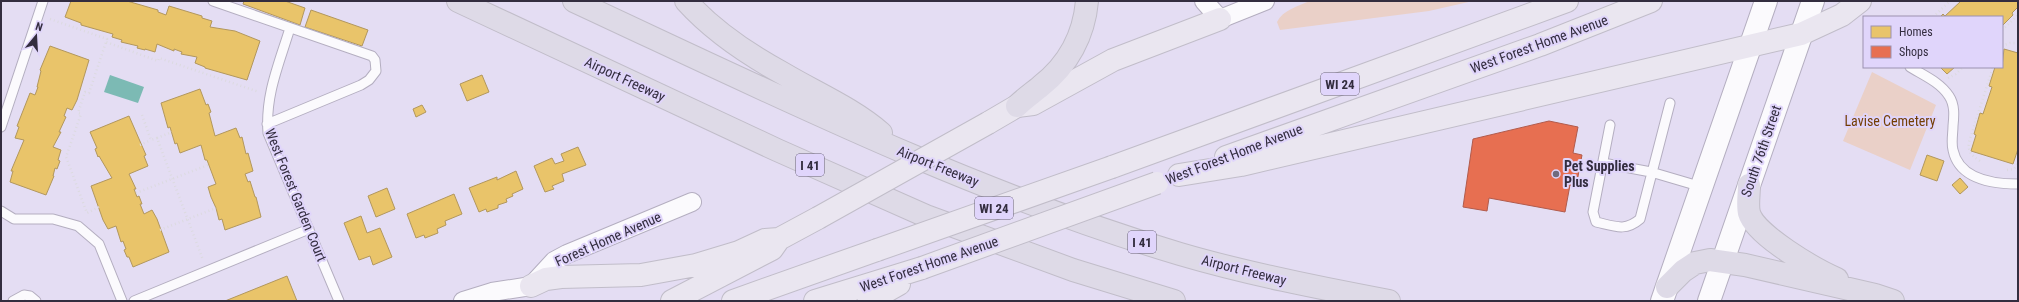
<svg xmlns="http://www.w3.org/2000/svg" width="2019" height="302" font-family="'Roboto Condensed',sans-serif">
<style>
.green{fill:#ead0c8}
.water{fill:#7cbab4}
.homes{fill:#e9c46a;stroke:#b2975d}
.shops{fill:#e76f51;stroke:#b15b4c}
.lines{fill:none;stroke-linecap:round;stroke-linejoin:round}
.service-casing{stroke:#b4aec0;stroke-width:11}
.minor-casing{stroke:#b4aec0;stroke-width:20}
.secondary-casing{stroke:#b4aec0;stroke-width:24}
.primary-casing{stroke:#c1bdc9;stroke-width:24}
.motorway-casing{stroke:#c1bdc9;stroke-width:24}
.path{stroke:#dcdae0;stroke-width:2.5;stroke-dasharray:1 3;stroke-linecap:butt}
.service{stroke:#fbfafd;stroke-width:9}
.minor{stroke:#fbfafd;stroke-width:18}
.secondary{stroke:#fbfafd;stroke-width:22}
.primary{stroke:#eae6f0;stroke-width:22}
.motorway{stroke:#dedae7;stroke-width:22}
.primary-bridge-casing{stroke:#c1bdc9;stroke-width:24;stroke-linecap:butt}
.primary-bridge{stroke:#eae6f0;stroke-width:22}
.poi-dot{fill:#716b7e;stroke:#e0d5fb;stroke-width:1.5}
.labels{text-anchor:middle;stroke-width:4;stroke-linejoin:round;paint-order:stroke}
.shield{fill:#e0d5fb;stroke:#675f77;stroke-width:1}
.shield-label{font-size:13px;font-weight:bold;fill:#332d3f}
.street-label{font-size:14px;fill:#332d3f;stroke:#e0d5fb}
.park-label{font-size:14px;fill:#733e04;stroke:#e0d5fb}
.poi-label{font-size:14px;font-weight:bold;fill:#332d3f;stroke:#e0d5fb;text-anchor:start}
</style>
<rect width="100%" height="100%" fill="#e4ddf3"/>
<path class="green" d="M1310 1H1473L1429 11 1280 30 1277 22C1283 10 1298 6 1310 1Z
M1872 72 1936 105 1910 170 1843 141Z"/>
<path class="water" d="M110 75 144 87 138 103 104 92Z"/>
<path class="homes" d="M71 1H127L158 10V12L166 15 169 6 202 16V18L212 21 210 27 235 31 260 41 247 80 205 68V67L195 63 197 57 181 54 182 52 174 49V51L157 44 155 52 145 49V50L137 48 138 46 121 42 122 40 112 37 113 34 81 25V23L65 17Z
M244 1H285L305 8 300 25 243 4Z
M1961 1H2018V7L2012 13 2013 15 2002 26V17H1940L1943 14 1945 16Z
M311 10 368 30 362 46 305 27Z
M50 46 89 60 77 100 72 110 67 108 64 116 66 117 59 132H61L53 147 61 150 58 160 60 161 57 169 55 168 53 176H54L46 195 10 182 13 171H11L24 140 15 138 19 127 17 126 30 93 35 95 38 87H37L41 71 40 70Z
M2004 49 2018 53V149L2013 164 1971 151 1976 135 1974 134 1980 113 1983 114 1992 87 1989 86 1995 67H2002Z
M1940 67H1955L1947 74Z
M482 75 489 92 467 101 460 84Z
M200 89 206 105 208 104 211 112 209 113 215 136 236 128 240 138 242 137 246 154 248 153 253 171 245 174 248 182 250 181 255 197H256L261 217 225 230 222 219 219 220 216 208 211 197 208 187 216 184 207 160H205L201 145 180 153 177 143 175 144 170 127 168 128 161 103Z
M422 105 426 112 416 117 413 109Z
M129 116 146 155 144 156 148 166 129 174 136 189H134L137 197 139 196 142 204H140L144 214 152 210 157 219 169 252 133 267 129 257H127L124 250 126 249 123 241 121 242 116 226 108 229 103 220 91 186 112 178 99 156 98 157 95 149 97 148 90 132Z
M578 147 586 165 562 174 564 181 552 186 554 189 545 192 534 166 552 158 555 164 564 161 561 154Z
M1927 155 1944 161 1937 181 1920 175Z
M516 171 523 189 512 194 513 196 506 199 507 202 498 205V208L487 212 486 209 479 212 469 188 497 177V180Z
M1960 178 1968 187 1960 194 1952 185Z
M387 188 395 209 376 217 368 196Z
M454 194 462 214 445 221 446 225 437 229 438 233 425 238 424 235 416 238 407 214Z
M361 216 367 233 380 228 392 257 373 265 370 256 359 260 344 223Z
M287 276 297 301H225Z"/>
<path class="shops" d="M1549 121 1578 127 1573 153 1582 155 1576 187 1570 185 1565 212 1489 198 1487 211 1463 207 1473 139Z"/>
<g class="lines">
<defs>
<path id="service" d="M213 1 372 56 375 60 376 71 369 80 361 85 267 124
M290 28C279 64 265 95 268 133L339 301
M1910 67C1923 75 1940 82 1949 96 1955 105 1954 116 1953 126 1953 133 1951 143 1953 150 1959 179 1993 184 2018 184
M1610 125 1593 212 1596 222C1614 226 1625 232 1640 219L1670 103
M1 127 43 1
M1603 163 1651 172 1702 187
M1 211 14 219H53L78 226 99 244 122 301
M13 301 24 295 30 296 36 301
M134 301 309 229"/>
<path id="minor" d="M1204 1 1220 19 1265 1
M463 301 492 292 531 286 554 261 567 254 692 202"/>
<path id="secondary" d="M1662 301 1766 1
M1709 301 1813 1"/>
<path id="primary" d="M988 123 1017 106 1033 104 1113 60 1220 19
M1226 157 1540 45 1651 1
M1112 167 1567 1
M1179 175 1241 165 1801 34 1842 15 1860 1
M531 286 546 279 561 277 641 275 696 265 739 252 765 240 779 239
M672 301 772 249 779 239 818 218
M733 301 877 250
M815 301 922 268
M869 301 899 284"/>
<path id="motorway" d="M458 1 777 150 926 216 1073 270 1174 301
M574 1C772 93 969 191 1180 254 1248 274 1319 288 1389 301
M686 1C714 32 747 54 784 74 816 93 852 108 881 133
M1017 106C1025 98 1033 93 1041 86 1068 65 1084 35 1087 1
M1749 185C1749 194 1747 205 1749 213 1755 235 1816 270 1837 279
M1667 287 1683 271 1695 263 1710 260 1745 265 1875 295 1893 301"/>
</defs>
<use href="#service" class="service-casing"/>
<use href="#minor" class="minor-casing"/>
<use href="#secondary" class="secondary-casing"/>
<use href="#primary" class="primary-casing"/>
<use href="#motorway" class="motorway-casing"/>
<path class="path" d="M1933 17 1950 1
M50 19 107 39 106 42 158 61 159 58 259 92
M2002 30 2018 15
M2002 46 2010 43H2015
M1948 78 1956 74 1963 67
M142 115 151 140 157 138 203 260
M157 138 172 132
M140 145 151 140
M1980 161C1971 155 1968 152 1969 142L1993 67
M2007 170 2014 169 2018 163
M136 193 208 165
M99 207 87 213 66 157 81 114 78 113 85 92 89 93 106 42
M160 230 216 208"/>
<use href="#service" class="service"/>
<use href="#minor" class="minor"/>
<use href="#secondary" class="secondary"/>
<use href="#primary" class="primary"/>
<use href="#motorway" class="motorway"/>
<defs>
<path id="primary-bridge" d="M818 218 988 123
M877 250 1112 167
M922 268 1157 183"/>
</defs>
<use href="#primary-bridge" class="primary-bridge-casing"/>
<use href="#primary-bridge" class="primary-bridge"/>
</g>
<circle class="poi-dot" cx="1556" cy="174" r="4"/>
<g class="labels">
<g class="shield">
<rect x="1321" y="73" width="38" height="22" rx="3"/>
<rect x="796" y="154" width="28" height="22" rx="3"/>
<rect x="975" y="197" width="38" height="22" rx="3"/>
<rect x="1128" y="231" width="28" height="22" rx="3"/>
</g>
<g class="shield-label">
<text x="1340" y="89">WI 24</text>
<text x="810" y="170">I 41</text>
<text x="994" y="213">WI 24</text>
<text x="1142" y="247">I 41</text>
</g>
<g class="street-label">
<text transform="translate(1539 44) rotate(-20)" y="5">West Forest Home Avenue</text>
<text transform="translate(625 79) rotate(25)" y="5">Airport Freeway</text>
<text transform="translate(1761 151) rotate(-71)" y="5">South 76th Street</text>
<text transform="translate(1234 154) rotate(-21)" y="5">West Forest Home Avenue</text>
<text transform="translate(938 166) rotate(22)" y="5">Airport Freeway</text>
<text transform="translate(296 195) rotate(68)" y="5">West Forest Garden Court</text>
<text transform="translate(608 239) rotate(-24)" y="5">Forest Home Avenue</text>
<text transform="translate(929 264) rotate(-19)" y="5">West Forest Home Avenue</text>
<text transform="translate(1244 270) rotate(14)" y="5">Airport Freeway</text>
</g>
<g class="park-label">
<text x="1890" y="126">Lavise Cemetery</text>
</g>
<g class="poi-label">
<text x="1564" y="171">Pet Supplies<tspan x="1564" dy="16">Plus</tspan></text>
</g>
</g>
<rect width="2019" height="302" fill="none" stroke="#332d3f" stroke-width="4"/>
<rect x="1863" y="16" width="140" height="52" fill="#e0d5fb" stroke="#9b92b0"/>
<rect x="1871" y="26" width="20" height="12" fill="#e9c46a" stroke="#9b92b0"/>
<text x="1899" y="36" font-size="12" fill="#332d3f">Homes</text>
<rect x="1871" y="46" width="20" height="12" fill="#e76f51" stroke="#9b92b0"/>
<text x="1899" y="56" font-size="12" fill="#332d3f">Shops</text>
<g transform="translate(36 36) rotate(18)" stroke="#e0d5fb" stroke-width="3" paint-order="stroke">
<path d="M0-3L7 15L0 10L-7 15Z" fill="#332d3f"/>
<text y="-6" font-size="11" font-weight="bold" text-anchor="middle" fill="#332d3f">N</text>
</g>
</svg>
